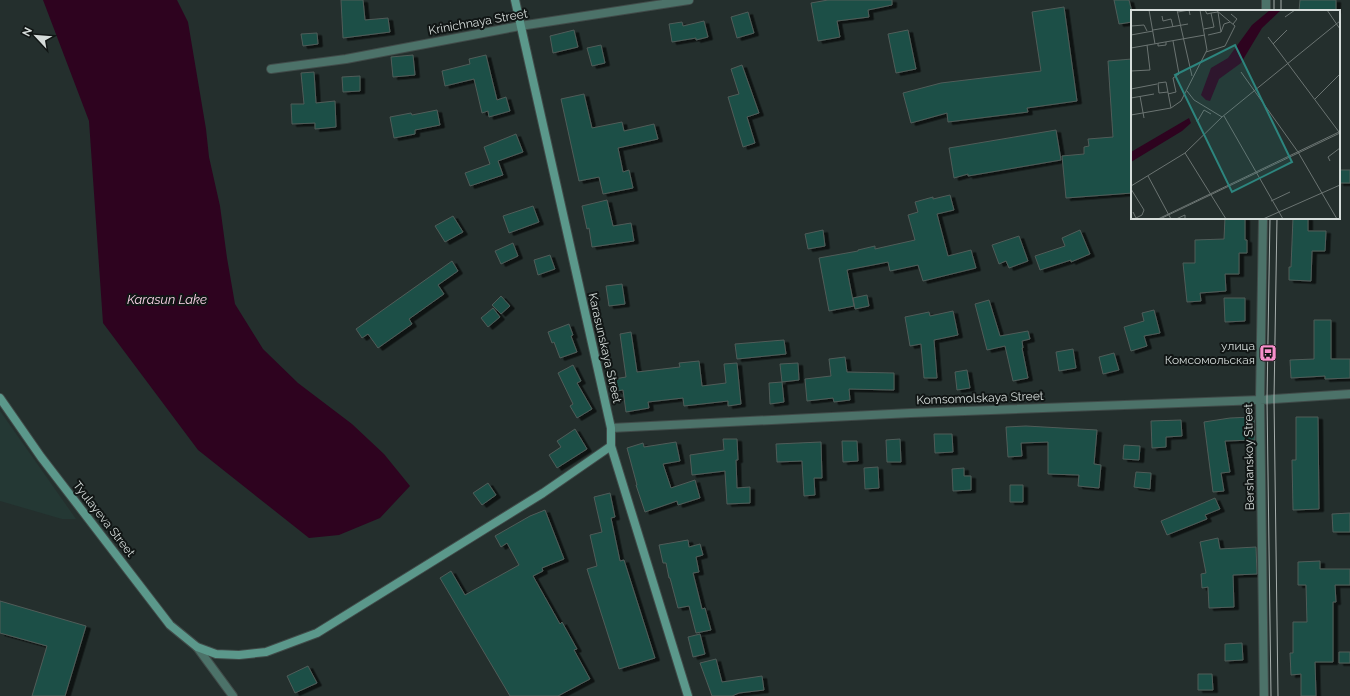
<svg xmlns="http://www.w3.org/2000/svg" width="1350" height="696" font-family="Raleway,sans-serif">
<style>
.built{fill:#243834}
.water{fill:#2e031f}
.building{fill:#1a5047;stroke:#505c59;filter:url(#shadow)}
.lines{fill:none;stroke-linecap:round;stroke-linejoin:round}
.street-casing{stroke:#404b49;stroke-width:10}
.secondary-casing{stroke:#404b49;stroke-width:10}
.street{stroke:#4c7269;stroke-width:8}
.secondary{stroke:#5b988b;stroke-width:8}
.tram{stroke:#a6aeac;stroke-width:1}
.labels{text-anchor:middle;stroke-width:4;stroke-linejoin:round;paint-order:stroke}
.street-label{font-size:12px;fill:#d5dcda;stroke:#111615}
.poi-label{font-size:12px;fill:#d5dcda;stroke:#111615;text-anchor:end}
.water-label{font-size:13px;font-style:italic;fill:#fcd5e9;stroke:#111615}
.inset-road{fill:none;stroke:#6b7472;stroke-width:1}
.view{fill:#2d857e;fill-opacity:0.15;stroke:#2d857e;stroke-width:2}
.inset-edge{fill:none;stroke:#d5dcda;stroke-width:2}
</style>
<defs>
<filter id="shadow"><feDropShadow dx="4.5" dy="2.5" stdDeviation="0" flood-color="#0009"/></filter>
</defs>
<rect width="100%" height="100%" fill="#242f2d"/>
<path class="built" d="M0 411 76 519H62L0 501Z"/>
<path class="water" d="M43 0H177L188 22 206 129 209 157 220 206 227 258 235 304 263 349 298 383 352 424 384 454 410 486 380 518 339 535 309 538 198 450 103 323 89 121Z"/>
<path class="building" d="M341 0H363L365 20 388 18 390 32 343 38Z
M828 0H892V5L868 10 869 17 837 21 840 37 818 41 811 3Z
M1114 0H1129L1132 12V22L1119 24Z
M1300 0H1336V11H1299Z
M1064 7 1077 101 1027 108 1028 112 948 122 947 113 911 123 903 93 941 83 1041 71 1032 12Z
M748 12 754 33 737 38 731 17Z
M704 21 708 37 696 40V38L672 42 669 24 682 22 683 26Z
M574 30 578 47 553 53 550 36Z
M908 30 916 69 896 73 888 34Z
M317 33 318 44 303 46 301 34Z
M601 45 605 63 592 66 587 48Z
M413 55 415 75 393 77 391 57Z
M486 55 497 100 506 97 510 111 489 117 488 111 482 113 474 79 445 86 442 71 470 64 469 59Z
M1132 59V193L1066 198 1062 156 1084 154V147L1089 146 1088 139 1113 137 1108 61Z
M742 65 759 113 747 117 755 143 743 147 728 97 739 94 731 69Z
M314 72 316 103 335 101 336 127 315 129V123L292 124 291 104H304L301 73Z
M360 76V91L343 92 342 77Z
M584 94 592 128 622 122 624 131 654 124 658 139 618 148 623 172 629 170 633 188 603 194 599 177 579 181 561 99Z
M437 110 440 125 415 130V134L394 138 390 117 411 113 412 115Z
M1056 130 1061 160 968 176V174L954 178 949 148Z
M516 134 523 152 498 161 503 175 470 186 465 173 490 164 484 147Z
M1339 170H1350V183H1339Z
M950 195 954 210 937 214 948 256 971 250 976 268 923 281 918 265 890 271 888 262 847 270 854 306 829 311 819 258 858 251V250L875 246V249L915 240 908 215 918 212 915 202 933 197V199Z
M607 200 613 226 631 223 634 241 592 247 589 228 587 229 582 206Z
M533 206 539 222 509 233 503 216Z
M453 216 463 232 445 242 435 226Z
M1225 218H1245V240H1247V253H1239V274H1225L1226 291 1200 293 1201 301 1187 302 1183 263H1195V240L1224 239Z
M1293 218H1308V231H1326L1325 251H1312L1311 281 1289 280V267H1291Z
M823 230 825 246 808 249 805 234Z
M1080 230 1090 254 1071 262V260L1040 270 1035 256 1065 246 1062 238Z
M1019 236 1028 261 1009 268 1006 261 999 264 992 245Z
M513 243 518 256 501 264 495 251Z
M550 255 555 269 538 275 534 260Z
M452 261 458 271 438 285 444 294 409 319 412 324 378 348 368 334 362 338 356 329Z
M622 284 625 304 609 306 606 286Z
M867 295 869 306 855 309 853 298Z
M501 296 510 306 501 314 492 305Z
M1224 298H1245V321L1225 322Z
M989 300 1000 336 1028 331 1030 339 1022 341 1023 348H1022L1028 378 1013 381 1005 346 987 350 975 304Z
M493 308 500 317 488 327 481 318Z
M1154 310 1160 333 1144 336 1147 346 1131 351 1124 327 1144 321 1142 313Z
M953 311 958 335 934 340 937 378H924L921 344 910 346 905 317 929 312 930 316Z
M1314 320H1331V359H1350V378L1325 379V376L1291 378 1290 360 1314 359Z
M569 324 573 335 571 336 577 352 560 358 554 342 552 343 548 332Z
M631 332 637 372 680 367 679 363 699 361 702 386 726 383 724 364 737 363 741 404 728 406V401L684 406 683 398 648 402 649 408 626 412 623 390 616 391 614 379 626 377 620 334Z
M784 340 786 354 737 359 735 344Z
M1073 349 1076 368 1059 371 1056 352Z
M1114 353 1119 370 1103 374 1099 357Z
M845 357 847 372 894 373V390L849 389 850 400 834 402 833 398 807 401 805 379 831 376 829 359Z
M798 363 799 380 782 382 780 364Z
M573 365 581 381 577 383 592 409 577 418 570 406 573 404 558 373Z
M967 370 970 388 957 390 955 372Z
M782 382 784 402 770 404 769 383Z
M1254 417 1255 440 1225 441 1230 472 1221 473 1224 491 1213 492 1204 422 1230 418Z
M1296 417H1318L1319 509 1293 510 1292 460H1296Z
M1181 420 1182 436 1166 437V447L1152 448 1151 421Z
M1026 426 1097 430 1094 464 1101 465 1099 488 1078 486 1079 475 1048 474V442L1021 443 1022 456 1008 457 1006 427Z
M575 429 587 449 557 468 549 455 561 447 557 441Z
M934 434H952L953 452 935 453Z
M723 439H737L738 460H736L737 488 750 487V503L727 504 725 471 692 475 690 455 724 450Z
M900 439 901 462H887L886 440Z
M842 441H857L858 461 843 462Z
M676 442 680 461 663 464 671 488 695 480 700 498 678 505 677 501 645 512 636 485H637L627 448 643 443 644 447Z
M821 442 822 478H814L815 495 804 496 802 461 777 462 776 444Z
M1124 445 1140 446 1139 460 1123 459Z
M878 467 879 488 865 489 864 468Z
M964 468V476H971V490L953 491 952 469Z
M1136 472 1151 473 1150 489 1134 487Z
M488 483 496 495 482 505 473 493Z
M1010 485H1023V502H1010Z
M610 493 615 517 611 518 620 561 624 560 655 658 619 669 587 569 597 566 590 535 602 532 594 497Z
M1215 498 1220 509 1205 515 1207 519 1167 535 1161 521Z
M545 510 564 559 542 568 543 571 533 576 560 624 562 622 577 649 574 650 590 679 558 696H510L440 578 451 571 465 595 519 565 507 543 501 547 495 536 530 516Z
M1350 513V532H1333L1332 514Z
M1218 538 1220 549 1256 547 1257 574 1233 575 1234 607 1209 608 1208 587 1202 588 1201 574 1206 573 1200 542Z
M688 540 689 547 700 544 703 555 696 557 699 572 693 573 702 609 705 608 711 630 696 633 689 606 678 608 670 578H669L666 563H663L659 545Z
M1320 561V569H1350V585H1335L1336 602H1333V662H1315L1316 696H1301V674L1291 675 1290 653H1293V622H1307L1306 585H1298V562Z
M0 601 86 626 65 696H32L47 646 0 633Z
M700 634 705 654 693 657 688 637Z
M1242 643 1243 660 1225 661V644Z
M1339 652H1350V663H1339Z
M716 659 722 682 762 676 764 690 739 693 732 696H712L700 663Z
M308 666 317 683 295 693 287 676Z
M1198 674H1212L1213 690H1198Z"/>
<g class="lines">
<defs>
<path id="street" d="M1266 11V0
M271 69 346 59 520 26 689 0
M1263 218 1260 400 1264 696
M611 428 911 413 1260 400 1350 394
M197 647 233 696"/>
<path id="secondary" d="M515 0 611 428V446L688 696
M0 398 41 457 170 625 197 647 216 654 239 655 266 652 317 633 543 493 611 446"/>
</defs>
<use href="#street" class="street-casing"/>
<use href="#secondary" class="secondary-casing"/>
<use href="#street" class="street"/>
<use href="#secondary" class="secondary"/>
<path class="tram" d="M1274 11V0
M1281 11V0
M1270 218 1267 399 1271 696
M1277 218 1274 399 1278 696"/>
</g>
<defs>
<symbol id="bus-square" viewBox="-11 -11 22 22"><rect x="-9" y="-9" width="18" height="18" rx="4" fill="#f890cb" stroke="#111615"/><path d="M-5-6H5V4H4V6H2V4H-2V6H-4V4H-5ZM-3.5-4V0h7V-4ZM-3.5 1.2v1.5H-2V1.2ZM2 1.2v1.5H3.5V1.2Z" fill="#111"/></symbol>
</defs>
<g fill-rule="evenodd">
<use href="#bus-square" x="1258" y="343" width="20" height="20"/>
</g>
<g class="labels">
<g class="street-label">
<text transform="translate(478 22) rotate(-10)" y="4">Krinichnaya Street</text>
<text transform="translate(605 348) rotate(77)" y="4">Karasunskaya Street</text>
<text transform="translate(980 398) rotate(-2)" y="4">Komsomolskaya Street</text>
<text transform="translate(1249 457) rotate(-91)" y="4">Bershanskoy Street</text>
<text transform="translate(104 519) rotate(52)" y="4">Tyulayeva Street</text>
</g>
<g class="poi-label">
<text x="1255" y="350">улица<tspan x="1255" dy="14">Комсомольская</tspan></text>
</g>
<g class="water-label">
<text x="167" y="304">Karasun Lake</text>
</g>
</g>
<g transform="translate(1131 10)">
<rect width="209" height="209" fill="#242f2d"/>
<path d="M139 0H150L131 18 110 53 88 69 79 91 75 90 70 85 80 58 97 48 121 15ZM58 108 60 113 51 121 0 152V142Z" fill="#2e031f"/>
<path class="inset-road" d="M18 0 24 34M46 0 61 66M196 0 209 19M47 2 58 0 59 5M100 4 106 9 102 14M31 6 32 11 40 9 42 17M154 7 164 0M0 16 13 15 16 21M73 19 83 17 80 3 76 4 74 0M22 20 57 14M90 22 93 14 99 12M0 25 22 21M77 25 90 22 87 2 80 3M137 27 208 122M27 33V36L35 35V32M142 34 156 20M0 38 74 25M75 42 94 36 104 16 85 0M0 61 19 60 16 35M110 62 167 142 206 209M0 79 26 74M56 81 63 90 91 107M37 82 28 83 27 73 35 72 40 98M37 84 45 82 42 68 48 64 42 31M9 86 13 108M0 88 23 84M184 89 209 64M0 105 40 98 50 91 76 40 69 0M93 106 152 209M66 112 73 100 80 104M54 143 95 209M199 151 197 147 209 138M17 166 40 209M0 176 54 143 91 107 209 11M0 179 13 200 11 205 5 208 2 202M140 191 159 182M27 209 208 122M29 209 209 123M45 209 54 205V209M132 209 209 175"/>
<path class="view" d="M104 35 161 152 101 182 44 65Z"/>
<rect width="209" height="209" class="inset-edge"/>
</g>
<g transform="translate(36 36) rotate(296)" stroke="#111615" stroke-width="3" paint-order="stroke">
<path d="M0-3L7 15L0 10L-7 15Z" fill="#d5dcda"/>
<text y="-6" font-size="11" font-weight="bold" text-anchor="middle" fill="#d5dcda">N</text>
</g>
</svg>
